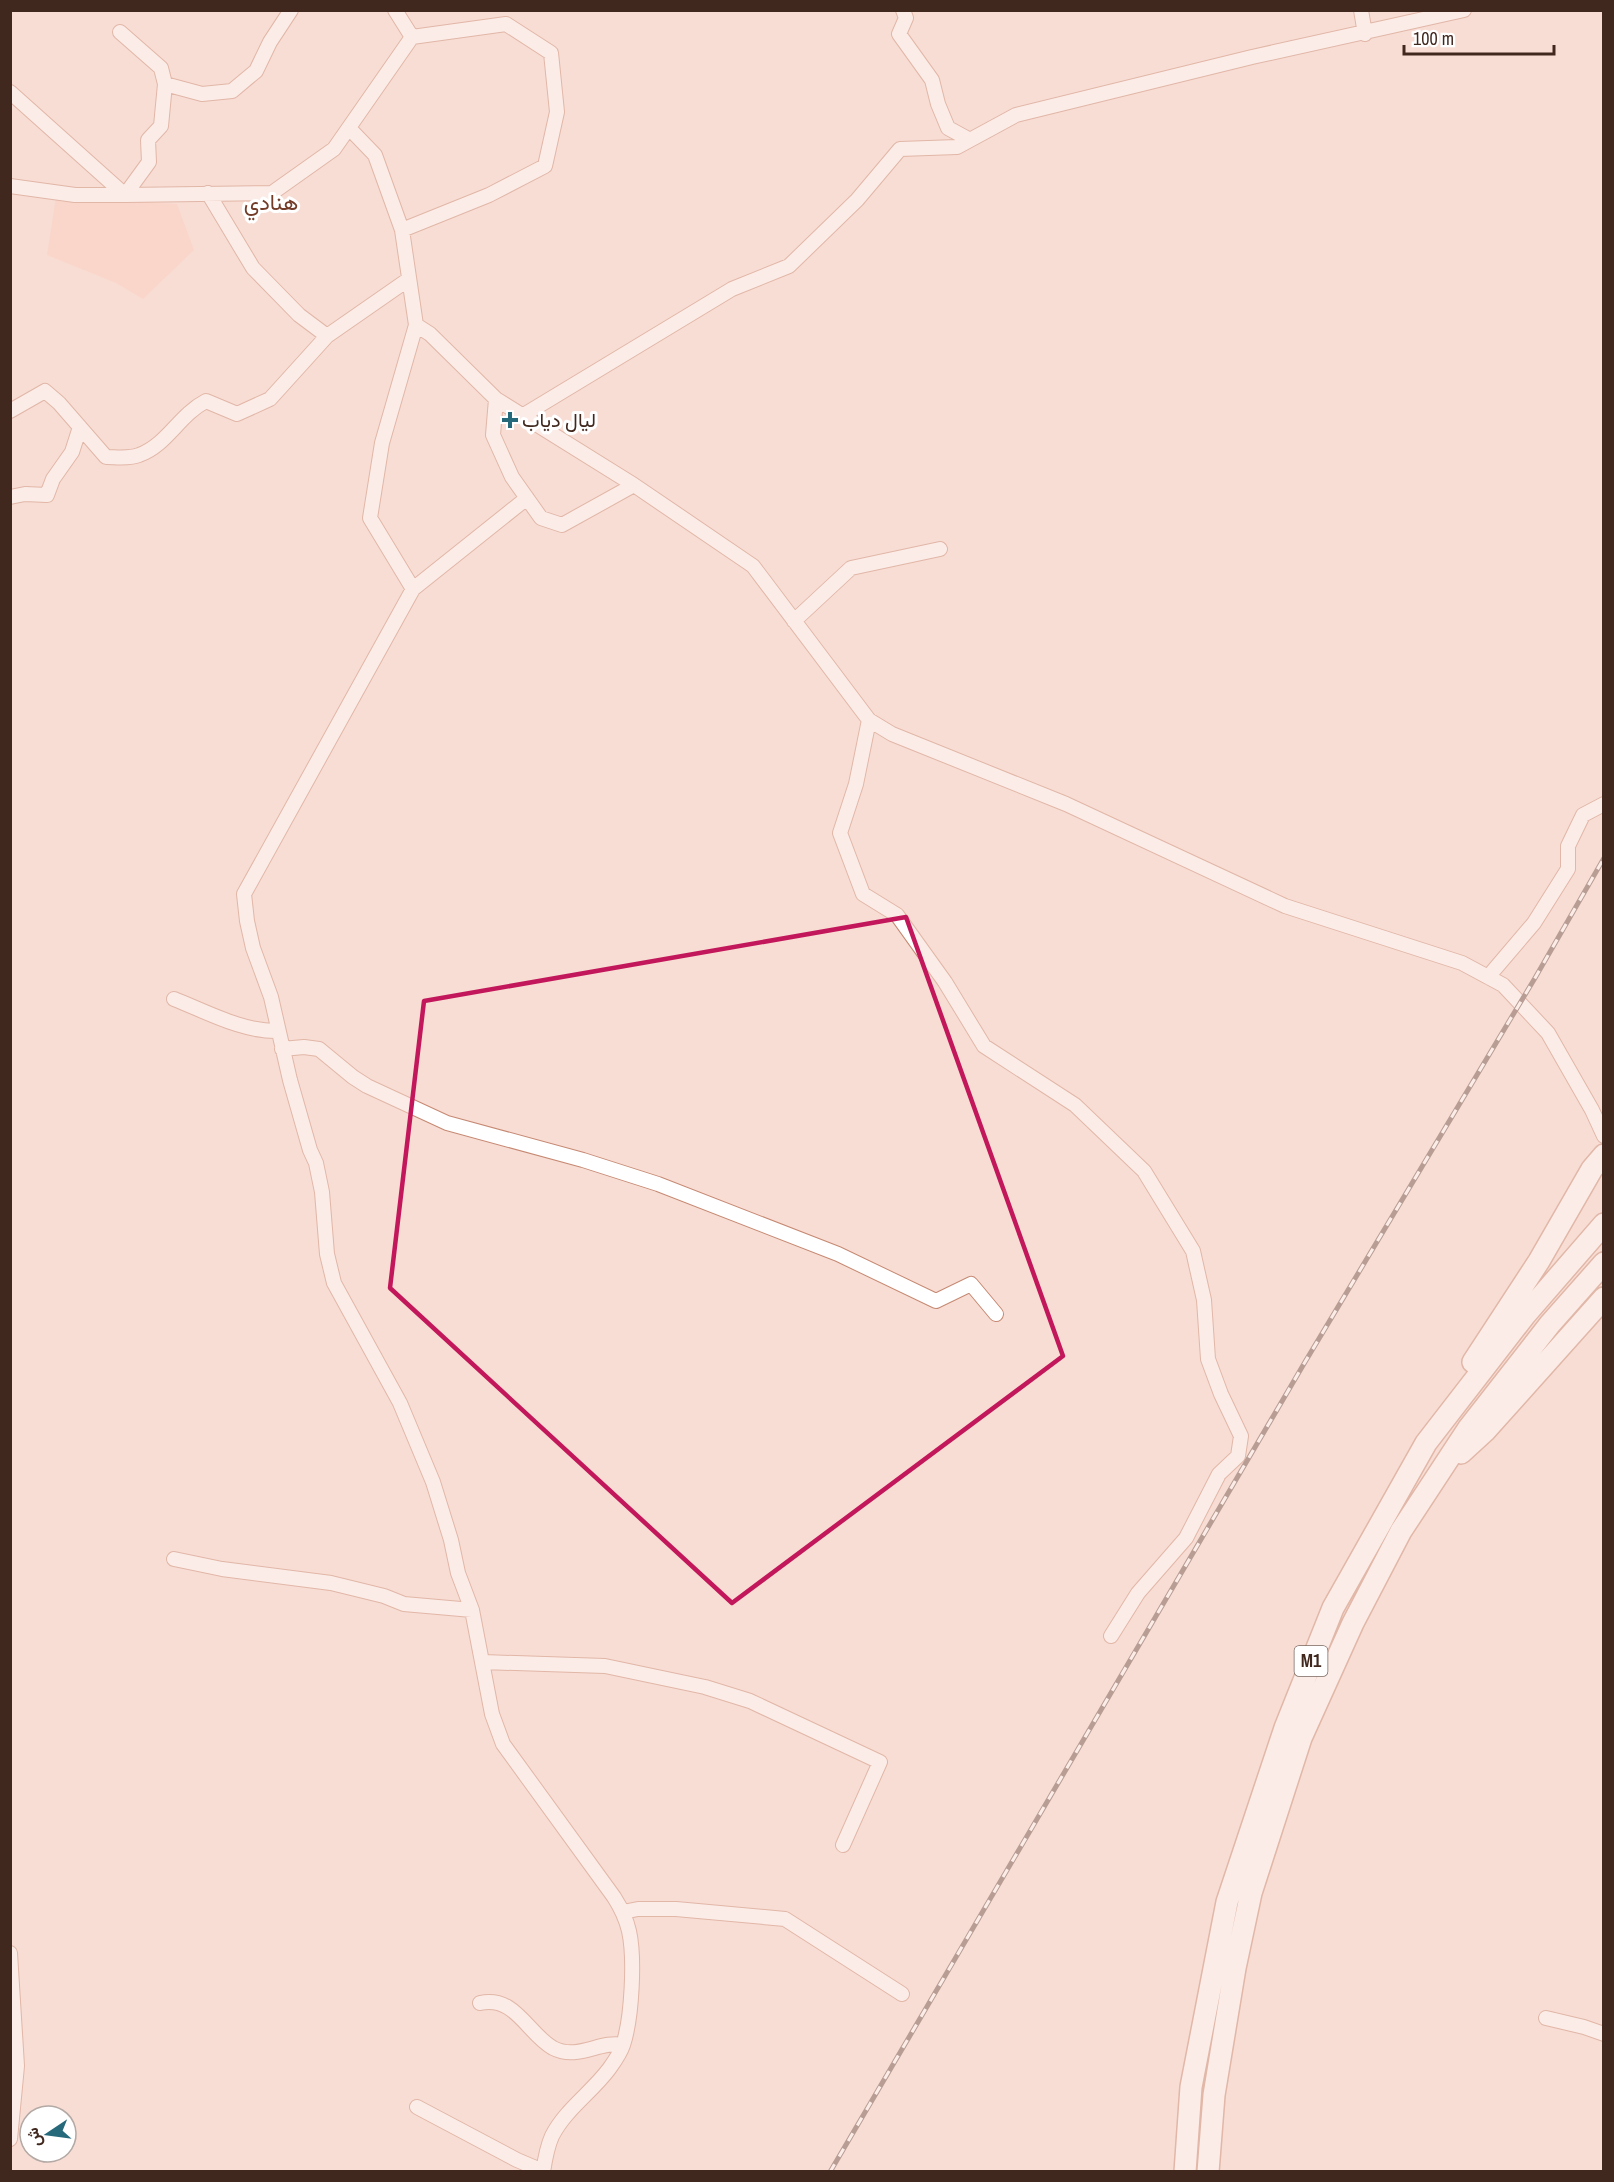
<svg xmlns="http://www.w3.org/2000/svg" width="1614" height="2182" font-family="'Archivo Narrow',Vazirmatn,sans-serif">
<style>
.built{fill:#fccfbf}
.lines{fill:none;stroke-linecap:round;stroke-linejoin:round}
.minor-casing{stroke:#c68973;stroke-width:16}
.highway-casing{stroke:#c68973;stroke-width:24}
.minor{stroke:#fff;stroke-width:14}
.highway{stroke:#fff;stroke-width:21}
.rail-casing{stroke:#695047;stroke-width:5}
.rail{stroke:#fff;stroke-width:3;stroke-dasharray:9;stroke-linecap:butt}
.marked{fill:none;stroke:#c2185b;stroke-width:4.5;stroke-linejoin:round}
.poi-dot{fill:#26697b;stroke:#fff;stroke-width:2}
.labels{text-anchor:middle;stroke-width:6;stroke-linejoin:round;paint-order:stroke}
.shield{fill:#fff;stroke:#7a6862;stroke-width:1.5}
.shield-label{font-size:18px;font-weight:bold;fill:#41281f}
.poi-label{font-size:20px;fill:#41281f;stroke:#fff;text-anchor:start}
.quarter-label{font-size:22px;fill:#733c29;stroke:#fff}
</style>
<rect width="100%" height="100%" fill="#f8ddd4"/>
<path class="built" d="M56 197 177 204 194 250 143 299 116 283 47 255Z"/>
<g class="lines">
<defs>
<path id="minor" d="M395 10 412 37
M903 10 906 18 899 34 932 80 938 104 948 128 970 140
M1361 10 1365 34
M165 84 202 94 232 91 256 71 270 42 291 10
M10 92 125 195 272 193 334 149 412 37 506 24 551 53 557 112 545 166 489 195 402 230
M349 128 375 155 402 230 416 325 430 334 496 399 634 485 753 566 869 720 892 734 1066 804 1285 906 1462 963 1503 985 1548 1033 1592 1110 1604 1136
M10 186 75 195H125L149 162 148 140 161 126 165 84 161 68 120 32
M208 193 253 268 299 315 327 336
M416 325 382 443 370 518 413 589 244 894 247 921 253 948 271 997 290 1080 310 1150 316 1163 322 1192 327 1254 334 1283 400 1403 433 1482 451 1540 458 1573 472 1610 492 1714 503 1744 614 1897C621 1908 626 1918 629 1931 635 1958 632 2018 623 2045 620 2054 614 2062 609 2069 592 2092 565 2110 552 2136 547 2147 545 2159 543 2172
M496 399 493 435 512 477 541 518 562 525 634 485
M10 411 45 391 59 403 106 457C116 457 130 459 139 455 167 445 179 415 206 401L237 414 270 399 327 336 409 279
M522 416 732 289 789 266 857 200 900 149 957 147 1016 115 1252 57 1464 10
M10 497 25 494 47 495 53 479 72 452 80 427
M413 589 527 498
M794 621 851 568 940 549
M869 720 856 784 840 833 863 894 897 915 945 982 984 1046 1075 1105 1144 1171 1193 1251 1204 1300 1208 1359 1221 1394 1241 1436 1238 1456 1219 1474 1186 1538 1138 1593 1111 1636
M1488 977 1534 923 1568 869V846L1583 815 1604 804
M174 999C207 1012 243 1032 278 1031
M282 1049 304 1047 319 1049 353 1077 367 1086 447 1123 583 1160 658 1184 838 1254 936 1301 971 1284 996 1314
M174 1559 222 1569 331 1583 384 1596 404 1604 472 1610
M483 1662 605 1666 705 1687 750 1701 880 1762 843 1845
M623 1912 638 1909H676L785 1919 902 1994
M10 1953 17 2066 10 2139
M480 2003C515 1995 527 2033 553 2048 578 2061 600 2040 623 2045
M1546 2018 1584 2027 1604 2034
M417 2107 517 2160 543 2171"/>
<path id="highway" d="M1473 1362 1539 1261 1592 1169 1604 1155
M1461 1453 1485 1431 1604 1298
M1185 2172 1191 2087 1227 1902 1285 1728 1333 1608 1426 1443 1525 1315 1604 1224
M1208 2172 1214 2095 1235 1968 1251 1893 1301 1738 1353 1623 1401 1531 1468 1429 1550 1324 1604 1263"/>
</defs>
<use href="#minor" class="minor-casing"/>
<use href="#highway" class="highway-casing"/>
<use href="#minor" class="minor"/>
<use href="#highway" class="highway"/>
<defs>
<path id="rail" d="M830 2172 1305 1362 1535 978 1604 858"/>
</defs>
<use href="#rail" class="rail-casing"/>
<use href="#rail" class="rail"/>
</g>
<path d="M0 0H1614V2182H0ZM906 917 1063 1356 732 1603 390 1288 424 1001Z" fill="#f8ddd4" fill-opacity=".55" fill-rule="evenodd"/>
<path class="marked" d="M906 917 1063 1356 732 1603 390 1288 424 1001Z"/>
<path class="poi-dot" d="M507 411h6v6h6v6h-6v6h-6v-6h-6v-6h6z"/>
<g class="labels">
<rect class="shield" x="1294.5" y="1646" width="33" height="30" rx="4.5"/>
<g class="shield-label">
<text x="1311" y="1667">M1</text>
</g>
<g class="poi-label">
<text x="522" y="427">ليال دياب</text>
</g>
<g class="quarter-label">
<text x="271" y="210">هنادي</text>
</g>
</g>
<rect width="1614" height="2182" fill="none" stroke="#41281f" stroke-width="24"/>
<g transform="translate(48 2134) rotate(257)"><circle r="28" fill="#ffffff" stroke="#b3a9a5" stroke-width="1.5"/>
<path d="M0-4.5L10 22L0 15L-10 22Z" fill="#26697b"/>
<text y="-9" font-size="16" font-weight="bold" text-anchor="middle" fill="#41281f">ش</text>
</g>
<path d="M1404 45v9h150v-9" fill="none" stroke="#41281f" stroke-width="3"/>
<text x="1413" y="45" font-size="18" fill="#41281f" stroke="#ffffff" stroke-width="4.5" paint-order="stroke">100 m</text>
</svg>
